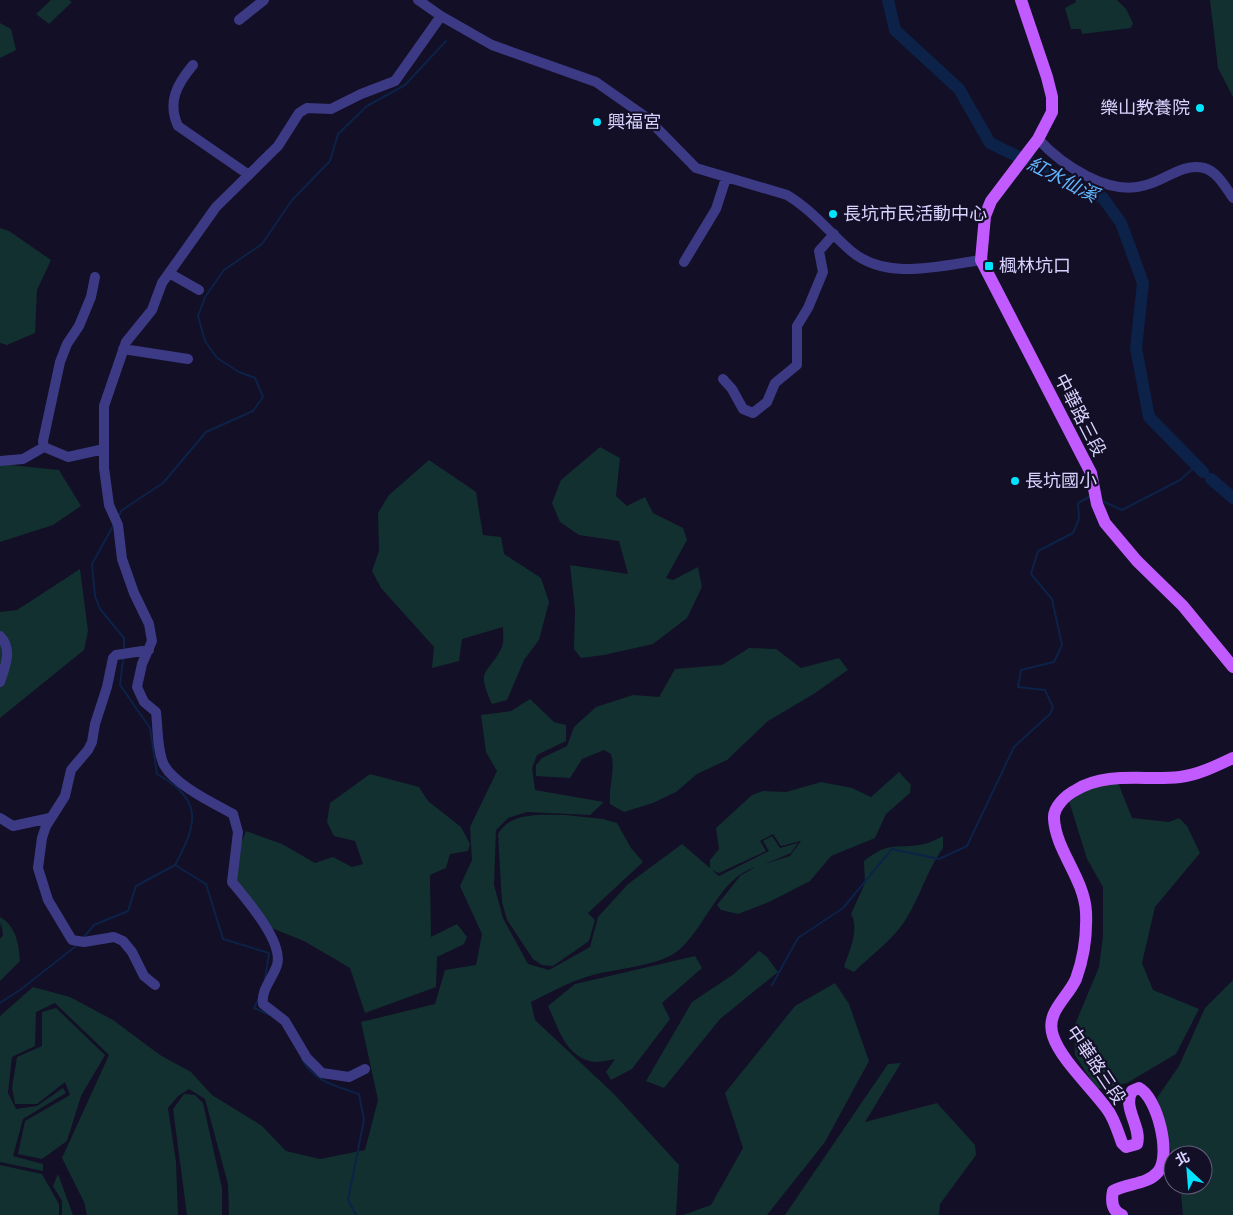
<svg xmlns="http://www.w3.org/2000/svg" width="1233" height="1215" font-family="Signika,'Noto Sans TC',sans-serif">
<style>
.green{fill:#12302f;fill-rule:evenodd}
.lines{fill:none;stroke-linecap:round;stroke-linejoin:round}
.stream{stroke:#0c2248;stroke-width:2}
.river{stroke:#0c2248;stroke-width:12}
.minor{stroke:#3d3a85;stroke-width:10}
.major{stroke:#c25bff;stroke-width:12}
.poi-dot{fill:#00e5ff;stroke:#130f26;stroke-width:2}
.labels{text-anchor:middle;stroke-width:4.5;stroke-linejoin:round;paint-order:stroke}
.poi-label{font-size:18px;fill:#d9d4ff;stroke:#130f26;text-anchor:start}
.street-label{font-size:18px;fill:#d9d4ff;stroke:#130f26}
.water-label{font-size:19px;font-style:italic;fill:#62b6ff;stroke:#130f26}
</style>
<rect width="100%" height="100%" fill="#130f26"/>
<path class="green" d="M51 0H69L72 2 49 24 36 14Z
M1075 0H1117L1126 9 1133 23 1131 28 1082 34 1081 29H1071L1065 8 1076 2Z
M1210 0H1233V97L1218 68Z
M0 23 11 29 16 50 0 58Z
M0 228 9 231 51 260 37 290 35 333 7 345 0 343Z
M600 447 620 458 616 496 627 506 645 497 653 513 683 528 687 540 666 578 673 580 698 567 702 587 687 618 653 644 604 655 581 658 574 649 575 610 570 565 628 574 619 541 579 535 560 522 552 503 561 480Z
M429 460 476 492 483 535 501 537 504 554 541 578 549 602 539 640 524 660 507 700 492 704C475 667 488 676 502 647 504 642 503 633 503 627L462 639 459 661 432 668 434 647 381 588 372 571 379 551 378 513 389 495Z
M0 464 59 470 81 506 53 525 0 542Z
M80 569 88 631 84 650 0 718V612L17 610Z
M749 648 776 649 801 668 839 658 848 670 812 695 768 721 727 760 697 774 676 792 653 803 624 812 610 804C608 787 616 771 611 754L604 750 582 759 570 778 536 776V765L542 758 567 746 574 727 596 707 633 695 659 697 675 669 722 665Z
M530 699 554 722 566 725V741L537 755 532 768 535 790 604 802 590 815 527 812 508 818 496 830 494 885 503 918 528 964 549 970 590 947 598 917 628 884 682 844 710 868V860L719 849 716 828 752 795 763 791 786 792 821 782 852 788 871 797 899 772 911 785 910 793 886 814 875 838 831 856 810 881 769 902 738 914 721 910 717 905 741 875 756 867C721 876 706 926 680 949 662 966 618 968 593 975 571 981 551 992 531 1002L535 1020 613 1093 679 1165 676 1215H229L228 1184 205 1099 189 1089 178 1096 168 1108 176 1162 178 1215H87L84 1202 62 1158 109 1055 55 1003 36 1012 35 1046 12 1057 8 1093 16 1109 37 1106 63 1088 66 1093 23 1119 13 1156 43 1164V1171L0 1162V1016L33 987 70 997 113 1020 160 1055 191 1072 212 1095 261 1125 286 1151 320 1159 365 1150 378 1100 361 1022 435 1004 445 970 476 965 482 934 460 886 472 860 470 827 497 771 486 752 481 715 511 711ZM773 834 781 846 801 841 790 856 765 864 791 853 798 843 780 848 772 836 763 841 769 851 719 876 712 870 719 873 766 851 760 841Z
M370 774 419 787 428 801 461 827 470 844 468 851 450 854 446 868 430 875 431 937 457 924 467 937 464 944 437 957 436 987 365 1013 350 968 304 941 269 927 235 882 241 844 246 831 282 844 315 863 333 857 352 867 363 864 355 841 334 836 327 822 330 803Z
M1116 783 1119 785 1132 818 1169 822 1179 818 1187 826 1200 853 1155 907 1142 963 1153 990 1199 1009 1176 1054 1127 1083 1097 1089 1075 1055 1074 1027 1099 967 1103 936V887L1087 859 1069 801 1096 785Z
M566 815 603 819 617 823 631 848 643 862 588 913 595 920 589 941 553 966 542 965 533 959 507 920 502 902 498 834C510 811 544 815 566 815Z
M943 836V848C925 873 918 905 899 929 886 945 868 958 854 972L844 967C849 951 860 930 851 914L865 883 864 861C890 840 896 850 924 844 930 843 937 839 943 836Z
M0 917C16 926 19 944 20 961L0 981V939L3 935 1 922 0 930Z
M759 951 767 957 778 972 720 1019 664 1088 646 1081 692 1002 734 974Z
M695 956 702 968 662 1003 670 1019 632 1069 611 1080 606 1072 615 1059C609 1060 601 1062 595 1062 566 1059 558 1027 548 1006L575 984Z
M1233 980V1215H1183L1180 1185H1203V1155H1173V1159L1157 1098 1179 1066 1205 1008Z
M835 983 849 1004 869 1061 825 1142 767 1215H683L711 1205 743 1148 725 1093 795 1006Z
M56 1008 105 1055 81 1096 67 1141 42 1159 18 1154 25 1121 70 1095 65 1082 37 1104H15L12 1088 17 1057 42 1046V1012Z
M901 1063 865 1122 937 1103 975 1145 976 1155 940 1204 939 1215H785L888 1064Z
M184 1094 195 1095 203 1103 222 1188V1215H187L173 1109Z
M0 1165 42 1174 59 1204V1215H0Z
M58 1174 73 1215H62V1201L53 1186Z"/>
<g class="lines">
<path class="stream" d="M1102 501 1122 510 1180 480 1196 466
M118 517 122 510 163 483 206 432 253 411 263 397 255 378 239 372 217 358 205 341 198 316 205 297 224 270 262 244 292 200 330 161 338 134 367 106 405 85 446 41
M113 526 92 564 95 596 100 609 124 638V648
M123 660 120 685 150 728 157 774C202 800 199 821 175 865L206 884 223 939 269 953 265 979
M84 937 94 925 128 911 136 886 175 865
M772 985 798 938 843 908 892 849 939 859 967 846 1014 747 1050 714 1053 707 1045 690 1018 687 1021 670 1054 662 1062 645 1052 599 1031 574 1038 551 1073 533 1079 519 1078 503 1091 496
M259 998 254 1008 270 1015
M0 1003 20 990 76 946
M302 1059C313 1081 336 1086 359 1094L364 1120 348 1200 356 1215"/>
<path class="river" d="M888 0 895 30 959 89 990 143 1103 198 1121 223 1143 283 1136 348 1149 417 1203 472
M1211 479 1233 498"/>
<path class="minor" d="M418 0 441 16 492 45 596 82 646 117 696 168 787 195C812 210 829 232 851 251 886 281 939 266 981 260
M239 20 264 0
M193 65C177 84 167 102 178 126L249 175
M1038 139C1062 165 1109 197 1146 185 1166 180 1182 163 1204 168 1217 171 1226 188 1233 198
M684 262 716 209 726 178
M169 273 199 290
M95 277 91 297 79 326 67 344 60 362 43 441 44 447 68 457 104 449
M123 349 188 359
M723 379 732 389 743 409 753 413 767 402 775 383 797 365V326L808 308 823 272 819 251 834 234
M0 461 23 459 44 447
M0 636C13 649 5 667 0 682
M149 650 116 655 113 658 107 687 95 724 92 742 88 750 71 770 65 796 46 826 42 838 38 868 48 900 72 940 84 942 114 937 123 941 132 952 144 976 155 985
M0 818 13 826 50 818
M365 1069 349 1077 322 1073 307 1058 285 1021 263 1004C261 989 272 980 277 965 284 942 246 899 232 882L238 832 233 814C213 803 175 785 164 765 157 751 158 728 156 712L144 702 137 687 142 664 152 641 149 624 134 593 122 559 118 525 109 505 104 468V406L126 342 152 310 162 283 216 207 278 146 299 113 307 108 331 109 361 94 395 81 441 16"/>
<path class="major" d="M1021 0 1047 77 1052 97V112L1038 139 991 201 985 216 981 260 1091 473 1097 504 1105 523 1137 561 1183 606 1233 667
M1122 1215C1112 1211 1111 1201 1113 1191 1127 1183 1147 1185 1158 1172 1172 1155 1157 1097 1139 1088L1132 1091C1122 1108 1142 1127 1137 1144L1126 1147 1122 1143C1118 1132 1114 1118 1107 1109 1091 1087 1061 1060 1053 1036 1045 1012 1067 999 1076 979 1084 957 1087 934 1086 912 1084 878 1056 851 1054 819 1053 807 1066 795 1076 790 1107 771 1145 781 1180 777 1198 775 1216 766 1233 758"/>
</g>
<g class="poi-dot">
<circle cx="1200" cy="108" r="5"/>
<circle cx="597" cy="122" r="5"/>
<circle cx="833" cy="214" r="5"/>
<rect x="984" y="261" width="10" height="10" rx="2.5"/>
<circle cx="1015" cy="481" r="5"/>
</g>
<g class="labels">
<g class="poi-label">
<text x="1190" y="114" text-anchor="end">樂山教養院</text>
<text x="607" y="128">興福宮</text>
<text x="843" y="220">長坑市民活動中心</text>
<text x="999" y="272">楓林坑口</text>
<text x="1025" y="487">長坑國小</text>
</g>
<g class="street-label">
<text transform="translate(1080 415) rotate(63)" y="6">中華路三段</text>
<text transform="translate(1096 1065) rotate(56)" y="6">中華路三段</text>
</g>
<g class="water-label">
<text transform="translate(1063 179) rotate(27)" y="7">紅水仙溪</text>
</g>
</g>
<g transform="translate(1188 1170) rotate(334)"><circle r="24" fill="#130f26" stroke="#625e7d"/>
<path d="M0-4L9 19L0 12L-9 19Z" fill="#00e5ff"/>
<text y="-8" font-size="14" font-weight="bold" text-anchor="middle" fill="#d9d4ff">北</text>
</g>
</svg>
